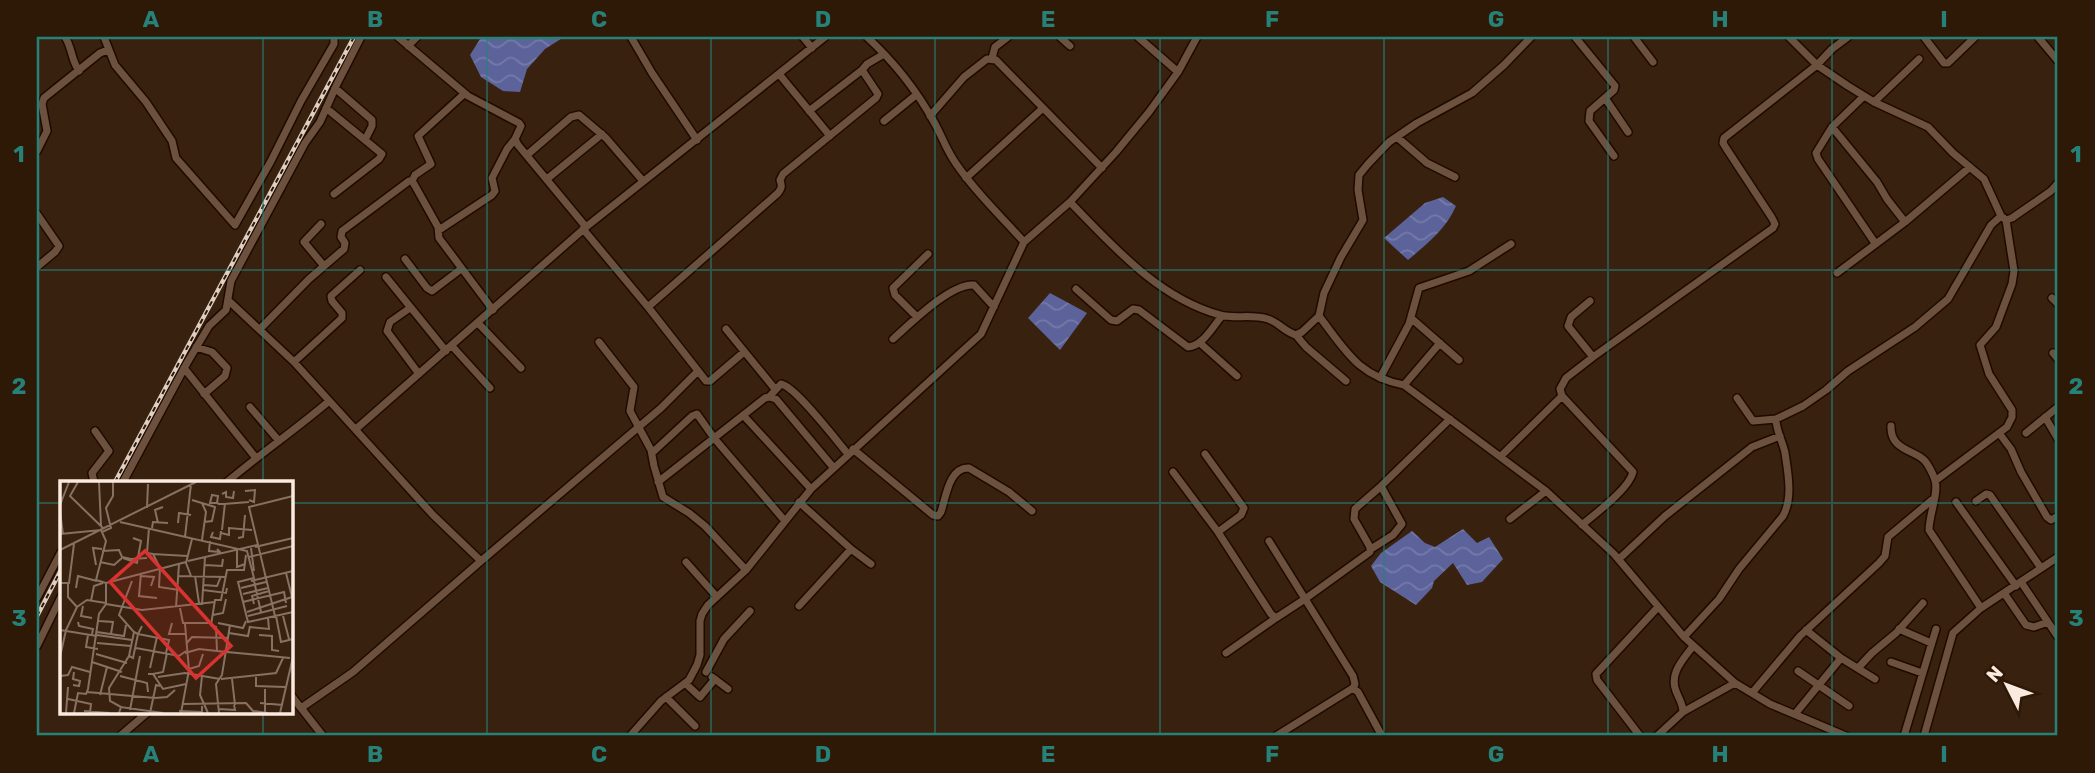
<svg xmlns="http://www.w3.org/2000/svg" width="2095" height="773" font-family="Rubik,sans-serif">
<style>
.water{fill:url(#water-waves)}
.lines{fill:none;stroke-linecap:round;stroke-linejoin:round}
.street-casing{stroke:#1f0a00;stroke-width:10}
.street{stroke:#6c513e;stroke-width:7}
.rail-casing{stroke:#dfcec2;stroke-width:4.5}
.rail{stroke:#2e1806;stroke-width:2;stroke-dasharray:5;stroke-linecap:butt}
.grid{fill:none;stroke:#268279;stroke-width:2;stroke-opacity:0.55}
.inset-road{fill:none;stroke:#867162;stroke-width:2}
.view{fill:#d83231;fill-opacity:0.15;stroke:#d83231;stroke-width:3.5}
.inset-edge{fill:none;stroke:#faeadf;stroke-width:3.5}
.neatline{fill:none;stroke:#268279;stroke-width:2.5}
.grid-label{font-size:23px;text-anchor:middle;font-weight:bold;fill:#268279}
</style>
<defs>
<pattern id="water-waves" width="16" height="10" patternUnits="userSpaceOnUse" patternTransform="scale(1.75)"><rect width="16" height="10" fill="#5c639a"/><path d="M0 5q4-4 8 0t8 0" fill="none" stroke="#747aa8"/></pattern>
</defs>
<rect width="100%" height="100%" fill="#39210f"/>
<path class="water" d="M486 37H564L545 49 527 69 520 92 503 91 481 77 470 55 480 39Z
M1443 197 1456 206C1446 229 1427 244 1408 260L1384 238 1425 203Z
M1050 293 1087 313 1060 350 1028 318Z
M1463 529 1477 543 1489 537 1503 559 1482 582 1467 585 1453 563 1434 581 1432 588 1416 605 1380 582 1371 566 1381 553 1412 531 1425 543 1435 547Z"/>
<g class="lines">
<defs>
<path id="street" d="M65 37C72 47 71 60 79 71
M104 37 115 65 146 102 172 141 176 158 235 225 271 161 301 101 334 44V37
M398 37 468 96 519 123 521 126 515 139 518 145 586 227 825 37
M631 37 652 73 697 140
M803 37 812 48
M867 37C893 61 917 91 934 122 942 136 947 152 957 165 976 193 1002 217 1024 242
M1060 37 1070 46
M1138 37 1178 72
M1575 37 1615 86 1614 90 1590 111 1589 121 1614 156
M1634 37 1653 62
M1789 37 1817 65 1848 86 1874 102 1928 127 1953 153 1984 179 2001 216 2006 220 2012 218 2051 191 2058 183
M1924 37 1944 63H1948L1975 37
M2038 37 2058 61
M408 46 417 37
M992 58 995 47 1008 37
M779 74 830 136
M335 88 372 120V126L365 140
M1864 96 1832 127 1816 153 1818 159 1875 243
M1605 98 1628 132
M1874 102 1919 59
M326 108 382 154 379 159 334 194
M809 111 862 70
M930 116 964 77 987 59 996 60 1102 168
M884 121 916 95
M1832 127 1877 182 1887 199 1905 222
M1397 137 1427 163 1455 177
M37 151 47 131 42 104 44 98 100 53 108 50
M527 155 571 117 579 115 606 138 643 181
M966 178 1043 108
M547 179 602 134
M412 181 415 175 431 164 418 136 464 94
M1070 202C1113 246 1158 298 1220 315 1235 319 1252 314 1268 319 1278 322 1285 332 1296 335L1302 332 1319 316 1324 293 1341 257 1363 220 1358 190 1359 175 1368 164 1389 142 1417 123 1472 93 1504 65 1531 37
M37 214 59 246 55 252 37 267
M321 224 304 242 324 266
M583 229 648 307 706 381H710L744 352
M439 230 492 195 495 191 492 178 507 149 515 139
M405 259 427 288 432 291 461 269
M1837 273 1905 222 1970 167
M386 277 446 351
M1076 289 1111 320 1117 321 1133 309 1139 310 1188 347C1203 346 1213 326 1222 316
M2052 298 2058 304
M229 301 294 362 433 515 481 561 661 408 698 371
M1590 301 1571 317 1568 326 1593 357
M648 307 778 193C782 188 782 186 780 180L783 174 876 98 878 94 862 70 867 64 884 54
M410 308 390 322 387 331 419 374
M1319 316C1346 351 1358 376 1404 385L1546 491 1614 554 1684 637 1735 683 1770 704 1846 736
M917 317 895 295 893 288 928 254
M1411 318 1459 360
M478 323 521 368
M260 329 309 279 344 249 345 243 341 237 342 231 409 181H412L414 184 438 227 439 238 493 310
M726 329 775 389
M1296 335 1306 347 1346 381
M893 339C911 323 951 283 974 285L994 307
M599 342 634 387 630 411 651 450 654 466 663 497 689 513 705 526 746 570
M1200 343 1237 376
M452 346 490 388
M196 347 212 352 227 368 225 376 204 394
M2053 353 2058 359
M294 362 342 318V313L332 301 331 296 360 270
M184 368 256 458
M1380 378 1409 324 1419 288 1469 271 1511 244
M1404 385 1440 343
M769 397 781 384C795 386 836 440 848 454
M1737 398 1753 421 1776 419
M250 407 279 441
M743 415 811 489
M2045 417 2058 439
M1891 426C1890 450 1914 450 1924 460 1928 464 1933 474 1935 480 1939 493 1929 515 1929 530L1981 608 1953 633 1924 736
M356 429 586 227
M1999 433 2011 449 2021 472 2047 517 2051 520 2058 516
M2026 433 2058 407
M853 449 933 515 938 516 941 512C946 497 949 467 969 468L1009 492 1032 511
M652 453 692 416 697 414 714 438 785 521
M1205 454 1244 508 1241 515 1218 532
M1501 456 1562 396
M1173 472 1218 532 1271 614 1276 618 1305 599 1370 552V547L1354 519 1355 509 1379 488 1450 419
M1935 481 2007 427 2012 417V410L1989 374 1980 345 1996 327 2012 284 2014 271 2006 220
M94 482 92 473 109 451 95 431
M123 482 187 363 209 326 226 310 231 281 305 143 320 122 337 84 361 37
M227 482C260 454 295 430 328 402
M658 482 765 398 769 397 776 399 833 467
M1976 501 1986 494 1990 495 2041 568
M799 502 851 549 871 564
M1956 502 2016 586
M1510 519 1546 491
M1582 525C1596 513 1629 489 1633 472L1562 396 1560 389 1566 378 1593 357 1773 228 1775 224 1772 218 1726 148 1723 143 1724 138 1817 65 1832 49 1848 37
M1269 541 1353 676 1355 684 1353 688
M1371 549 1393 535 1402 524 1382 488H1379
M1619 559 1665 516 1752 447 1780 436
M686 562 717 597
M2021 582 2058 637
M2004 593 2026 625 2034 627 2048 622
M37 598 61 552
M799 606 851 549
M1981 608 2058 557
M1899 629 1931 643
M1806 630 1841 658 1875 679
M1684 637 1719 599 1739 569 1783 516C1793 498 1788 473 1785 453 1783 442 1776 431 1776 419L1803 406 1826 390 1848 371 1915 327 1948 299 1991 225 2001 216
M37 646 61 597
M1226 653 1276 618
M1891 662 1922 673
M1858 668 1872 653 1896 633 1923 603
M1798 671 1849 706
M706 672 724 639 750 611
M712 677 728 689
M686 684 700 697 715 679
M1752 693 1800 636 1879 563 1885 556 1888 537 1932 500
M290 694 323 736
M666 697 695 726
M301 708 353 672 481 561
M1683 712 1735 683
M1795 714 1841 658
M120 736 148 712
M630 736 661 701 689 680 697 665 700 655V621L702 614 708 605 746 570 811 489 981 334 1024 242 1070 202 1116 152 1149 112 1178 72 1197 37
M1276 736 1353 688 1358 692 1382 736
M1640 736 1597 680 1596 674 1658 607
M1657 736 1683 712C1683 704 1679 699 1676 691 1669 673 1683 660 1693 646
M1904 736 1936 629"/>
</defs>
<use href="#street" class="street-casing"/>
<use href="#street" class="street"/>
<defs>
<path id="rail" d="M115 482 354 37
M37 616 61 570"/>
</defs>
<use href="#rail" class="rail-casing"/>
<use href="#rail" class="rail"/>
</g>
<path class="grid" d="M263 37V482M487 37V736M711 37V736M935 37V736M1160 37V736M1384 37V736M1608 37V736M1832 37V736M37 270H2058M37 503H61M290 503H2058M263 712V736"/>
<g transform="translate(60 481)">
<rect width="233" height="233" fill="#39210f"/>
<path class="inset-road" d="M18 1 10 15 44 48M39 1 41 45M185 10 195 9 194 21 189 19M162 13 166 11V16L173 17 174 10M132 19 155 26 152 40 144 41M142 22 146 31 142 59M157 22 158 15 152 14 150 22H157L159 23H164L189 21M0 24 9 1M87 27 88 3M0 31 3 53M60 41 187 70 194 97 178 101 188 141 233 131M98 42 95 29 103 26M118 42 119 32 131 34M89 47 87 72 93 73M92 47 93 41 108 42M162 49 165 22M42 51 51 47 46 27 53 15V1M153 51 151 56 160 58 161 50M161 52 169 54V47L192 49M0 53 41 49 46 60 36 99 46 102V123L39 133 28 208 26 213 18 212 14 232M125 56 131 3M178 57 183 56 185 34M150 60 149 70 160 71 157 68M195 66 233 57M191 67 194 90M0 69 136 1M177 69V86L185 83M42 70 59 69 62 76 71 78 87 77M186 74 184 89H167L161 119H155L151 144 156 146 157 170 230 177M189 76 233 65M63 77 77 82 81 60 73 57M128 80 197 64M40 81 54 84 62 77M36 84 33 67 42 68M145 84 162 85 163 78M81 92 79 115 97 117M81 95 94 96 91 105M119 95 165 96M131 95 126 82 132 58M135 95 139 122M72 100 59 134 74 151 69 175 73 177 78 153 74 151M191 100 233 90M194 100 201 131M0 102H9L14 63M46 102 126 81M8 103V116L17 126M144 104 157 105 161 95M16 107 18 95 37 100M181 107 206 101M119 109 99 106 100 87 93 73 128 75M143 109 166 112 167 107M183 113 208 107M31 120 34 105 43 102M183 121 224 111 226 122M46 123 82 129 155 121M194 123 192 115 209 110M142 124 145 76M23 125 21 135 32 137M116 126 119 83M120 127 123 142H151M187 131 232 116 226 92M153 134 163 132 166 118M188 135 227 125M215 135 189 26 233 15M216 135 221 161 233 158M223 135 229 158M39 140 53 141 51 153M18 141 19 145 33 148 32 153M112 142 109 153H126M158 142 183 147 186 140M82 145 78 153 109 159 106 172M190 146 209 148 208 137M0 149 37 155M37 151 64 155 66 144M169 152 188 155 190 145M28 154 26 166 38 168M37 154 72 159M199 154 212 155V169L219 170M37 162 71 165M126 163 132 156 168 157M76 167 119 175 126 170M125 172 139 168 157 170M36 173 67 182M0 176 6 149 17 126 27 119 46 122M32 181 62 191M90 187 97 156M129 188 139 185 143 173M88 193H93L103 208 126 203M93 193 103 191 107 172M0 195 8 194 12 186 30 191M60 195 87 202 88 211M142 195 140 214 148 232M98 196 125 192 160 198M196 196V205L225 206M161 198 216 192 223 177M172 198 175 224M13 204 19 205 20 200 13 198 14 191M27 211 95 217 107 216 115 209M40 214 47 186M8 218 31 223 30 232M200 222 223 224M122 223 186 222 193 230 208 232M61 226 50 220 49 207 69 175M159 228 175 229 174 224M70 229 80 175M24 230 50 232M119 230 142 231V225M205 231V208M6 232 8 206M59 232 61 226 103 232M90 232 96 204 100 205M121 232 129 189 125 143M159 232 156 203 162 194 170 144M220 232 233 176"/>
<path class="view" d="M85 70 171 165 136 197 50 101Z"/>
<rect width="233" height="233" class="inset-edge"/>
</g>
<rect width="2095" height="773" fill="none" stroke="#2e1806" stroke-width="77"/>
<g transform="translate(2007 685) rotate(312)" stroke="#2e1806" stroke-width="5" paint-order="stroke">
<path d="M0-5L12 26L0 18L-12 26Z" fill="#faeadf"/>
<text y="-10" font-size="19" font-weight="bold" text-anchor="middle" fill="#faeadf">N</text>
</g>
<rect x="38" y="38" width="2018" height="696" class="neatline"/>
<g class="grid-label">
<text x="151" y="27">A</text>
<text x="375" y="27">B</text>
<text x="599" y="27">C</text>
<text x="823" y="27">D</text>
<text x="1048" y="27">E</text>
<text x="1272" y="27">F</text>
<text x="1496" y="27">G</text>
<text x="1720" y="27">H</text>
<text x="1944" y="27">I</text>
<text x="19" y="162">1</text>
<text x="2076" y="162">1</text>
<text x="19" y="394">2</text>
<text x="2076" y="394">2</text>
<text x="19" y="626">3</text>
<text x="2076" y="626">3</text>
<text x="151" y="762">A</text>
<text x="375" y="762">B</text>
<text x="599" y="762">C</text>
<text x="823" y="762">D</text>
<text x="1048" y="762">E</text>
<text x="1272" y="762">F</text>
<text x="1496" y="762">G</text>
<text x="1720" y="762">H</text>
<text x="1944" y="762">I</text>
</g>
</svg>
